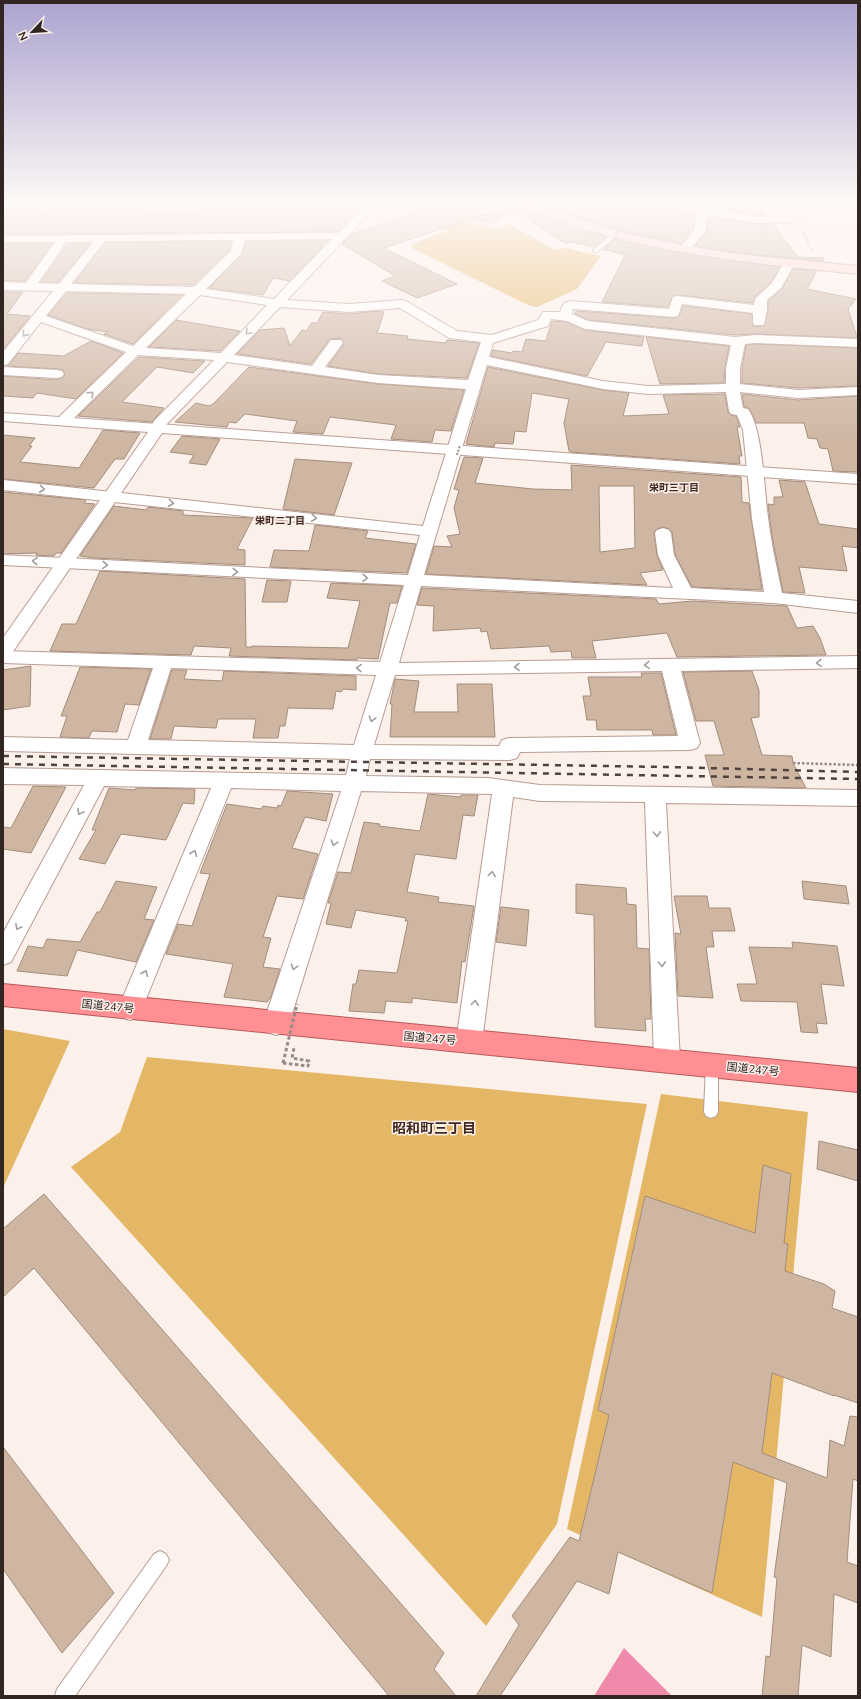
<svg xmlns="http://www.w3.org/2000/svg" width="861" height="1699" font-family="'Nunito Sans','Noto Sans JP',sans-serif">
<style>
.green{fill:#e4b767}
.water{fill:#ef8aaa}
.building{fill:#ceb6a3;stroke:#a38d7b;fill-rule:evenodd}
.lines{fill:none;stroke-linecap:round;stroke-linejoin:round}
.service-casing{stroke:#b99c92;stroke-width:2}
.minor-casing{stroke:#b99c92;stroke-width:2}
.tertiary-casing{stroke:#b99c92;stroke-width:2}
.secondary-casing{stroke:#b99c92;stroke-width:2}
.trunk-casing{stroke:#b7585a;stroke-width:2}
.path-far2{stroke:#968b86;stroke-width:1.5;stroke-dasharray:1.5 1;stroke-linecap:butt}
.path-far1{stroke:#968b86;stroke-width:2.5;stroke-dasharray:2.5 2;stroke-linecap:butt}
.path{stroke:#968b86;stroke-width:3;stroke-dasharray:3.5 2.5;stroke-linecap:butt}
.service{fill:#fff;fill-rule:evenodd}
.minor{fill:#fff;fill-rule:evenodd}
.tertiary{fill:#fff;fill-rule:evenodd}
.secondary{fill:#ffd5d6;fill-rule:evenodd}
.trunk{fill:#ff8f93;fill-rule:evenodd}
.rail{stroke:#4e433f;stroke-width:2.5;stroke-dasharray:6 6;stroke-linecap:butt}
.path-bridge-far2{stroke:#968b86;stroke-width:1.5;stroke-dasharray:1.5 1;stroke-linecap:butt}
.path-bridge-far1{stroke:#968b86;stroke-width:2;stroke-dasharray:2 1.5;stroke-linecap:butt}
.path-bridge{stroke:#968b86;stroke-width:3;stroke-dasharray:3.5 2.5;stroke-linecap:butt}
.oneway{stroke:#a29d9c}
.labels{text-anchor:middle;stroke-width:3;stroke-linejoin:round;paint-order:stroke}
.far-neighbourhood-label{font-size:10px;font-weight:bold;fill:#402920;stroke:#fcf0eb}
.street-label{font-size:11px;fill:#312622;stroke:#fcf0eb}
.near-neighbourhood-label{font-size:14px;font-weight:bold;fill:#402920;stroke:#fcf0eb}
</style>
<rect width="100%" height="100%" fill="#fcf0eb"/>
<path class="green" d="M439 216 497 228 509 224 555 250 565 248 601 256 577 289 537 307 528 305 412 248V244L448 230 430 220Z
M3 1029 70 1041 3 1188Z
M147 1057 647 1104 557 1524 486 1626 71 1167 120 1132Z
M661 1094 808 1112 762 1617 567 1529Z"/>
<path class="water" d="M624 1648 672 1696H594Z"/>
<path class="building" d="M77 204H94V208L122 207 146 210 144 215 193 214 196 204H364L338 232 3 234V213L7 212V210L40 206 41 211 60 209 77 207Z
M417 204H493L480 209 479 213 486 216 510 208 493 223 471 219 384 248 457 284 417 298 382 281 395 276 342 244 352 234 416 212Z
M512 204H518L519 207 606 237 594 247 571 242 567 243 561 241 511 207Z
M538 204H604L637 209 638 207H640L642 204H684L683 206H687L683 214 696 216 693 229 682 243 620 231Z
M731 204H758L766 215 757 216 728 210V209H732Z
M708 218 730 220 757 224H773L798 257 824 258 823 261 737 253 695 246 707 231Z
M615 239 675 252 780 267 771 282 754 298 753 303 677 295 672 297 668 307 602 302 625 255 602 249Z
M246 241H328L326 243H323L322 248 290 281 273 278 263 295 209 288 242 255Z
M106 242H231L230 250 193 285 74 283Z
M3 244H52L25 281H3Z
M67 244H90L58 282H41Z
M793 269 817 271 807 289 856 299 848 309 856 334H858V338L756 334 735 335 588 320 575 314 576 311 674 318 679 316 683 306 752 314 753 326H764L768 310V301L782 289Z
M3 292H23L7 314 30 316 3 350Z
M67 293 182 295 133 344 104 334 108 332 87 329 48 315Z
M376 311 384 312 377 333 408 336 407 339 446 343 447 340 479 343 467 378 378 374 328 366 344 344 341 338 330 339 311 364 237 354 260 330 284 328 290 346 302 330 307 331 311 323H317L323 312 349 314Z
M176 320 211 326 240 331 220 351 149 347Z
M552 321 567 322 585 330 644 337 642 346 606 342 587 376 491 356 493 350 512 353 513 351 522 352 526 339 546 341Z
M646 337 729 346 725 368 724 383 660 384Z
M91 341 123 353 76 399 37 393 33 398 3 396V376L57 380 62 378 65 375 63 370 57 369 7 366 18 353 64 356Z
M756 344 858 348V386L798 388 742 383V368L746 345Z
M139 357 205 361 193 373 157 367 122 402 164 408 152 422 78 416Z
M249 367 378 384 464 390 451 431 435 430 432 442 391 439 396 425 330 417 323 434 293 432 297 421 245 414 236 423 229 422 227 427 175 422 196 403 209 406 213 404Z
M488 367 603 390 629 393 623 416 669 414 663 395 725 394 728 412 731 415 736 416 740 427H737L742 456H739L740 464 571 452 569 451 564 423 569 399 532 393 526 432 515 431 513 444 495 443 494 447 466 444Z
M742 394 798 400 858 396V472L833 471 828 449 820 448 817 439 808 438 804 423H756L749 408 744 407Z
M103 430 140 433 124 459H115L94 488 3 479V435L35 438 29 446H32L20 462 79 468Z
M182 436 220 439 206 465 189 463 194 455 170 452Z
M464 457 483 458 475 483 533 489 572 490 571 465 741 477 742 502 749 503 762 590 692 587 675 555 672 532 669 529 663 527 657 529 654 533 657 555 663 570 640 573 647 585 426 574 434 546 452 547 447 536 460 534 454 508 459 490 454 489ZM599 486H634L635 548 600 552Z
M295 459 352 463 334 515 283 509Z
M779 480 805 482 819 524 858 529V548L842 546 847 571 799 567 805 593 783 592 772 536 768 504 774 505V497H783Z
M3 492 86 500 84 503 95 504 61 553H56L54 556 36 555 37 553 3 554Z
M114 506 146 510 148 507 183 511V515L253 518 237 549 245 550V565L94 558 80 556Z
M315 525 368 531 365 538 416 544 407 573 270 567 274 550 309 551Z
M100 571 245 579 246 647H252V646L348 648 360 601 327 598 331 583 402 586 397 603H390L378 659 357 658V660L229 656 231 648 194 646 191 655 50 651 62 624H76Z
M267 580 291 581 287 602H262Z
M422 588 656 599 659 604 693 601 787 606 797 628 813 626 820 638 826 655 677 657 667 633 592 641 596 658H572L571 651 551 652 549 646 491 649 487 631 481 632 480 628 433 631 434 606 417 605Z
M31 666 30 706 3 710V670Z
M80 667 151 669 139 705 125 704 117 732 92 731 89 738 60 737 67 716H61Z
M172 670H187L184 679 222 681 224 671 356 676V690L343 689 341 692 336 691 333 709 288 708 285 726H280L278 738H253L256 719H218L216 728 174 726 171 739H150Z
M752 671 759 690V717L751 718 762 755 792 756 793 763 806 788 713 786 705 755H724L714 721H696L683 672Z
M641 673H661L676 735H653L652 730H597L596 720H587L583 696H591L588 677H642Z
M395 679 419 681 414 712H458L457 684H492L495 737H390L392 704H390Z
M33 786 66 787 31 853 3 849V827L11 828Z
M109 788 135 790 136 788 195 789 194 804 183 803 166 840 121 834 105 864 79 859 96 830H92Z
M287 791 333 794 326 821 305 817 292 848 318 854 303 899 277 896 263 937 271 938 263 967 280 969 271 997 267 1002 224 997 233 964 166 954 178 924 192 926 210 874 200 873 227 804 261 809 263 806 277 808 278 805 281 806Z
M428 794 461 797V795H478L474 816 463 815 456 859 415 854 407 892 439 897 438 902 474 906 465 962 462 961 457 1003 412 998V1003L386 1001 384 1013 349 1011 353 984H356L359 970 397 973 408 921H405L406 918 356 910 351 928 326 924 331 903H328L338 872 351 873 364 822 380 824 379 826 420 831Z
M116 881 157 887 144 919 154 920 136 962 77 950 67 976 17 971 28 946 43 948 47 939 80 942 97 912H100Z
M802 881 846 886 849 904 804 899Z
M576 884 626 888 627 904 636 905 637 948 649 949 651 1019H645L646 1031 595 1027 594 915 576 913Z
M674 896H707L709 908H730L735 931H712L714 947H706L713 998 678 996 675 933 681 934Z
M501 907 529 910 526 946 496 942Z
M792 942 837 946 844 986 821 984 827 1024 816 1023 818 1033 801 1032 797 1002 741 1001 737 984H757L749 947 793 948Z
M819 1141 858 1150V1181L817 1169Z
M763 1165 791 1174 784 1243 788 1244 785 1271 824 1284 835 1291 832 1308 858 1317V1403L834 1395V1396L772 1373 762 1453 827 1478 830 1440 844 1446 850 1416 858 1417V1481L853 1479 847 1562 858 1566V1603L834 1594 831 1657 802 1645 798 1696H762L766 1656 770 1657 777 1578 774 1577 787 1483 733 1462 712 1593 618 1552 609 1594 577 1581 500 1696H476L519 1625 512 1616 570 1537 579 1541 609 1415 598 1410 645 1196 755 1233Z
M44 1194 444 1653 434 1669 456 1696H389L34 1268 3 1297V1229Z
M3 1447 114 1593 62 1653 3 1569Z"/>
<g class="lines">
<defs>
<path id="service" d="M614 233 619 234 597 252H593V250Z
M712 1059 717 1061 718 1065V1112L716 1116 711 1118 706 1116 704 1112 706 1065 707 1061Z
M160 1551 166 1554 169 1560 166 1566 75 1696H55L57 1689 154 1554Z"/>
<path id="minor" d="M367 204H378L287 300 349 304 402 300 406 301 457 331 492 335 538 320 543 312H560L564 303 571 301 669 309 673 297 677 296 754 305 755 299 772 283 785 261H793L795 263 781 288 767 300V310L764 325H754L753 322V313L682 304 678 316 674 317 573 309 572 314 588 321 735 337 756 335 858 339V347L756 343 745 344 740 368V384L798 390 858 387V395L798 398 740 392 743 408 748 409C763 430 764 490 768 517 771 543 777 568 782 593L858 601V613L774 603 421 586 399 663 858 656V668L681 671 700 743 697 748 690 750 520 752 517 758 510 760 370 759 366 776 488 778 540 785 858 790V806L666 803 680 1060 676 1068 667 1072 658 1068 654 1060 645 802 540 801 513 797 482 1042 478 1050 469 1053 460 1050 456 1042 492 794 361 791 289 1024 285 1032 276 1035 267 1032 263 1024 341 791 231 788 142 1009 139 1017 130 1020 121 1017 118 1009 211 788 104 786 11 962 3 965V933L84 785 3 784V768L346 775 350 759 3 751V737L128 740 153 668 3 663V651L380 662 404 585 3 565V555L408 575 420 535 3 490V480L423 526 466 389 378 383 227 362 166 425 162 432 157 433 152 432 150 429 154 421 214 360 138 355 68 424 63 425 58 424 56 421 58 418 126 352 41 322 8 364 3 365V352L53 291 3 290V282L26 283 55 242H3V236L339 233ZM332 239 274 299 206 289 241 254 245 240ZM233 240 231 251 194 287 71 284 105 241ZM66 242H93L59 284 38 283ZM66 291 186 294 133 346 46 316ZM200 295 267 305 221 353 146 348ZM280 307 349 312 400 308 449 338 481 342 468 380 378 375 325 367 343 343 341 340H331L312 366 234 355ZM551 319 567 321 585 329 731 345 726 368V384L648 386 603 381 489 357 493 343 548 326ZM487 365 603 389 648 394 726 392 729 411 731 414 737 415 743 430 752 519 764 592 691 588 674 555 671 533 669 530 663 528 657 530 655 533 658 555 673 588 424 575ZM171 668 376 675 354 745 148 740ZM662 671 678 736 509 738 502 740 499 746 374 745 395 675Z
M497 204H511L510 206 485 215 480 212 481 210Z
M717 210 757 217 796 216 801 219 796 222 757 223 717 216 707 217 706 230 689 251H681L679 249 694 230 698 212Z
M3 367 57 370 62 371 64 374 62 377 57 378 3 375Z"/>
<path id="tertiary" d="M839 204H858V208L840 206Z
M3 413 858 474V484L162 433 10 656 3 658V638L148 432 3 421Z"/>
<path id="secondary" d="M519 204H534L620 232 677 244 737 254 858 266V274C777 266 695 258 615 238 583 230 551 217 520 206Z"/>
<path id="trunk" d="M3 984 858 1068V1092L3 1006Z"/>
</defs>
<use href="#service" class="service-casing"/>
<use href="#minor" class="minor-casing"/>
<use href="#tertiary" class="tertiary-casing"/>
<use href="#secondary" class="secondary-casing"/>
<use href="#trunk" class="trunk-casing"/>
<path class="path-far2" d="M802 230 812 251"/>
<path class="path-far1" d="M793 763 858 765"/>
<path class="path" d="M283 1063 308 1066 309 1061 292 1058 294 1048"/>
<use href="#service" class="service"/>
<use href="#minor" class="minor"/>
<use href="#tertiary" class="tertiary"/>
<use href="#secondary" class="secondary"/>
<use href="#trunk" class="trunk"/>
<path class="rail" d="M3 756 667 767 858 772
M3 764 858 779"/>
<path class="path-bridge-far2" d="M613 240 619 230"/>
<path class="path-bridge-far1" d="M457 455 460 445"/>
<path class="path-bridge" d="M283 1063 297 1004"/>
</g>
<defs><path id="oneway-chevron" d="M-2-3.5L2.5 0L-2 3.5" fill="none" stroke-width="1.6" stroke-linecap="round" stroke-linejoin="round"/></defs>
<g class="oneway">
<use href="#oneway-chevron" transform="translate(248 332) rotate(135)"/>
<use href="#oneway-chevron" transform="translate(25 334) rotate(128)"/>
<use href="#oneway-chevron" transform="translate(91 394) rotate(-44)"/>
<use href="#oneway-chevron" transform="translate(42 489) rotate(6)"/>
<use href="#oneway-chevron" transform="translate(171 503) rotate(6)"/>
<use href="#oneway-chevron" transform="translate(314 518) rotate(6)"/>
<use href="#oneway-chevron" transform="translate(35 561) rotate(-177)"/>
<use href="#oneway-chevron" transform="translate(105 565) rotate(3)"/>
<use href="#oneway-chevron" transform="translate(235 572) rotate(3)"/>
<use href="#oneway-chevron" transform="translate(365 578) rotate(3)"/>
<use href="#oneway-chevron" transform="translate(819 663) rotate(179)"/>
<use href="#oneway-chevron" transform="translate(647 665) rotate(179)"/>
<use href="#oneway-chevron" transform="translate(517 667) rotate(179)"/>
<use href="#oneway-chevron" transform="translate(359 668) rotate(-178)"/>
<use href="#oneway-chevron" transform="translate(372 719) rotate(107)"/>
<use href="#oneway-chevron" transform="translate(80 812) rotate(118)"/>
<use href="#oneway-chevron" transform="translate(657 834) rotate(87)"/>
<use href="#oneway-chevron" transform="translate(334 843) rotate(108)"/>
<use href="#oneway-chevron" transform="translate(194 853) rotate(-68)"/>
<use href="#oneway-chevron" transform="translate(492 874) rotate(-82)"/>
<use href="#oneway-chevron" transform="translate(18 927) rotate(118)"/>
<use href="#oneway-chevron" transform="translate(662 964) rotate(87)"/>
<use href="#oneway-chevron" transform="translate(294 967) rotate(108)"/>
<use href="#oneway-chevron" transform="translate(145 973) rotate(-68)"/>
<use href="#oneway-chevron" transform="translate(475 1003) rotate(-82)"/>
</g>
<linearGradient id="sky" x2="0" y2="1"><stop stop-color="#aba3cf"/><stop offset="0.46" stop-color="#fef8f6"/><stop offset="1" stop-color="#fef8f6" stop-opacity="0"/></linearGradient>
<rect width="861" height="442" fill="url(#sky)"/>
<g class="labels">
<g class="far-neighbourhood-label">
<text x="674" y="491">栄町三丁目</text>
<text x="280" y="524">栄町二丁目</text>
</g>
<g class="street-label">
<text transform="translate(108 1006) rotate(6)" y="4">国道247号</text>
<text transform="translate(430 1038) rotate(5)" y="4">国道247号</text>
<text transform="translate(753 1069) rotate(6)" y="4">国道247号</text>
</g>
<g class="near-neighbourhood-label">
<text x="434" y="1133">昭和町三丁目</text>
</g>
</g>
<rect width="861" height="1699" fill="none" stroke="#312622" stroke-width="8"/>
<g transform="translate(32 32) rotate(245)" stroke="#fcf0eb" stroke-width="3" paint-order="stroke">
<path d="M0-3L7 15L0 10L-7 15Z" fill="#312622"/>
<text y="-6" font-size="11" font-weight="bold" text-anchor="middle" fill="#312622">N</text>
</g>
</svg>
